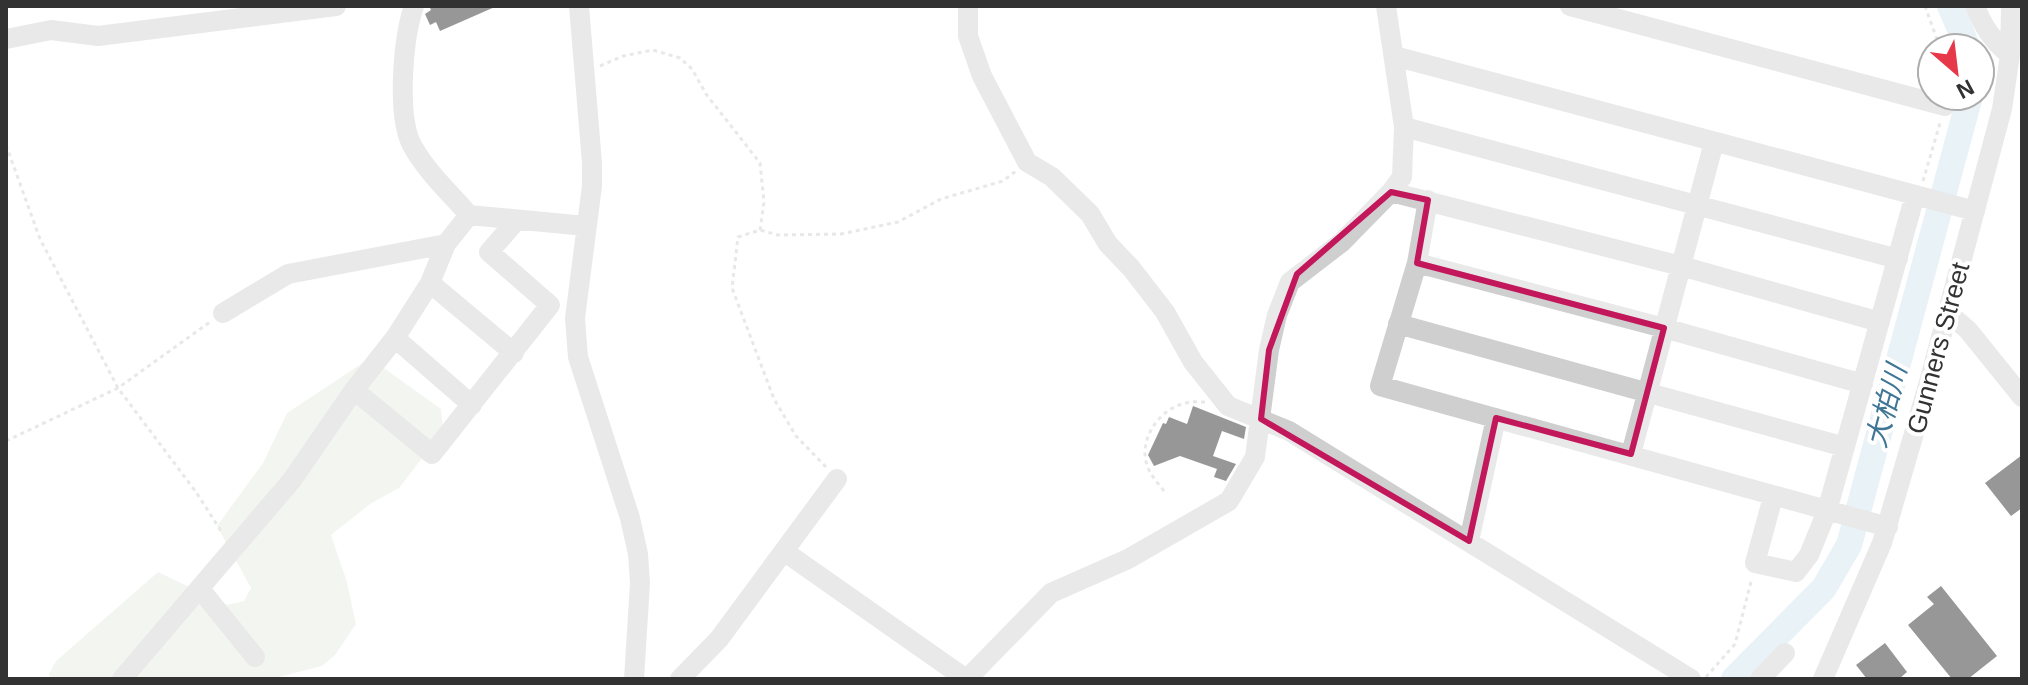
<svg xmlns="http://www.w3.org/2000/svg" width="2028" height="685" font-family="Helvetica,'Noto Sans JP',sans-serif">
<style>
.green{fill:#e5ebde}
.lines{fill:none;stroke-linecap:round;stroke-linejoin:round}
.river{stroke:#cee2ee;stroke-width:26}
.building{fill:#191919}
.path{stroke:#ccc;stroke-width:3;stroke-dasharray:4 4;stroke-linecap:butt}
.minor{stroke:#cfcfcf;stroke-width:20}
.marked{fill:none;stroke:#c2185b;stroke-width:6;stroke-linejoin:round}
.labels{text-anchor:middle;stroke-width:8;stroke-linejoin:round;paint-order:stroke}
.street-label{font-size:26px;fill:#323232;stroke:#fff}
.water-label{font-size:28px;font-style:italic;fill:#3f7696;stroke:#fff}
</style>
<rect width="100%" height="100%" fill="#fff"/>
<path class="green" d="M370 358 441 409 443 431 399 488 370 504 331 535 347 582 356 624 335 655 322 666 271 679H50L49 674 56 661 158 572 227 605 244 601 251 588 217 526 263 463 287 413Z"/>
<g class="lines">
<path class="river" d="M1950 6 1968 48
M1734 679 1824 588 1849 545 1970 96"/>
</g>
<path class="building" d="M429 6H497L440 31 436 22 430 25 425 14 431 10Z
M1193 406 1246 427 1244 439 1222 431 1213 456 1236 464 1226 481 1214 477 1217 469 1180 456 1154 466 1148 455 1163 423 1166 424 1169 417 1187 424Z
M2022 455V508L2011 516 1985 483Z
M1941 586 1997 656 1968 679H1952L1908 625 1934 604 1927 597Z
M1885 643 1907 672 1899 679H1867L1856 665Z"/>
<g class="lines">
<path class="path" d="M1925 6 1940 48
M600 66 623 56 653 50 680 58 692 69 706 94 760 163 764 202 760 230
M6 145 40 239 118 388 196 492 223 534
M1923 181 1940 123
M6 441 118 388 210 322
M826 467 796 436 774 399 732 288 738 237 760 230 778 235 841 234 898 222 941 199 1003 181 1016 171
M1164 491C1158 483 1150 475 1147 465 1138 439 1160 408 1186 403 1192 401 1199 402 1205 402
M1706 677 1735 644 1752 578"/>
<path class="minor" d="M414 6C403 38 396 118 413 147 427 172 451 194 469 215L586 226
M579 6 592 163V186L575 318 578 357 630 518 638 554 640 583 634 679
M968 6V36L982 76 1027 162 1052 177 1090 214 1108 244 1131 268 1165 312 1193 362 1228 406 1289 431 1691 679
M1570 6 1945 106
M1975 6C1983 27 1993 41 2010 55
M6 39 51 30 98 36 336 6
M1394 56 1975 211
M1404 127 1898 259
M1391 192 1681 266 1880 322
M1428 200 1417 263 1380 386 1888 527
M1417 263 1664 328 1863 384
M430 283 514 353
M223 313 288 274 446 244
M1948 313 1968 330 2022 397
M1398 324 1845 447
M395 338 472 405
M354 390 432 454 550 305 489 252 516 221
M1631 454 1714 142
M1773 497 1755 563 1796 572 1809 555 1827 511 1915 195
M1469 541 1496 418
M785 552 966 679
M200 589 255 657
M122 679 292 480 354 390 395 338 430 283 446 244 469 215
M680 679 719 639 837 479
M967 679 1051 593 1128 559 1229 501 1255 457 1269 350 1277 315 1290 282 1342 242 1391 192 1402 177 1404 127 1386 6
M1760 679 1785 653
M1823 679 1882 543 1929 382 2002 109 2010 55 2011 6"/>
</g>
<path d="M0 0H2028V685H0ZM1391 192 1428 200 1417 263 1664 328 1631 454 1496 418 1469 541 1261 419 1269 350 1297 274Z" fill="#fff" fill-opacity=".55" fill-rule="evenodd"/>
<path class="marked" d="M1391 192 1428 200 1417 263 1664 328 1631 454 1496 418 1469 541 1261 419 1269 350 1297 274Z"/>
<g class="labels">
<g class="street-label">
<text transform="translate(1938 348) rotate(-75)" y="9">Gunners Street</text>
</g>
<g class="water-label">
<text transform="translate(1886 406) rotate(-75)" y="10">大柏川</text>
</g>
</g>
<rect width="2028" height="685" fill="none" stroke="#323232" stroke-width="16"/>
<g transform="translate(1956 72) rotate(152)"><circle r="38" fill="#ffffff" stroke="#adadad" stroke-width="2"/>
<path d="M0-6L14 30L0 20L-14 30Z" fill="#e63848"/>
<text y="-12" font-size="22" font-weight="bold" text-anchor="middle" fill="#323232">N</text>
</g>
</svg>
